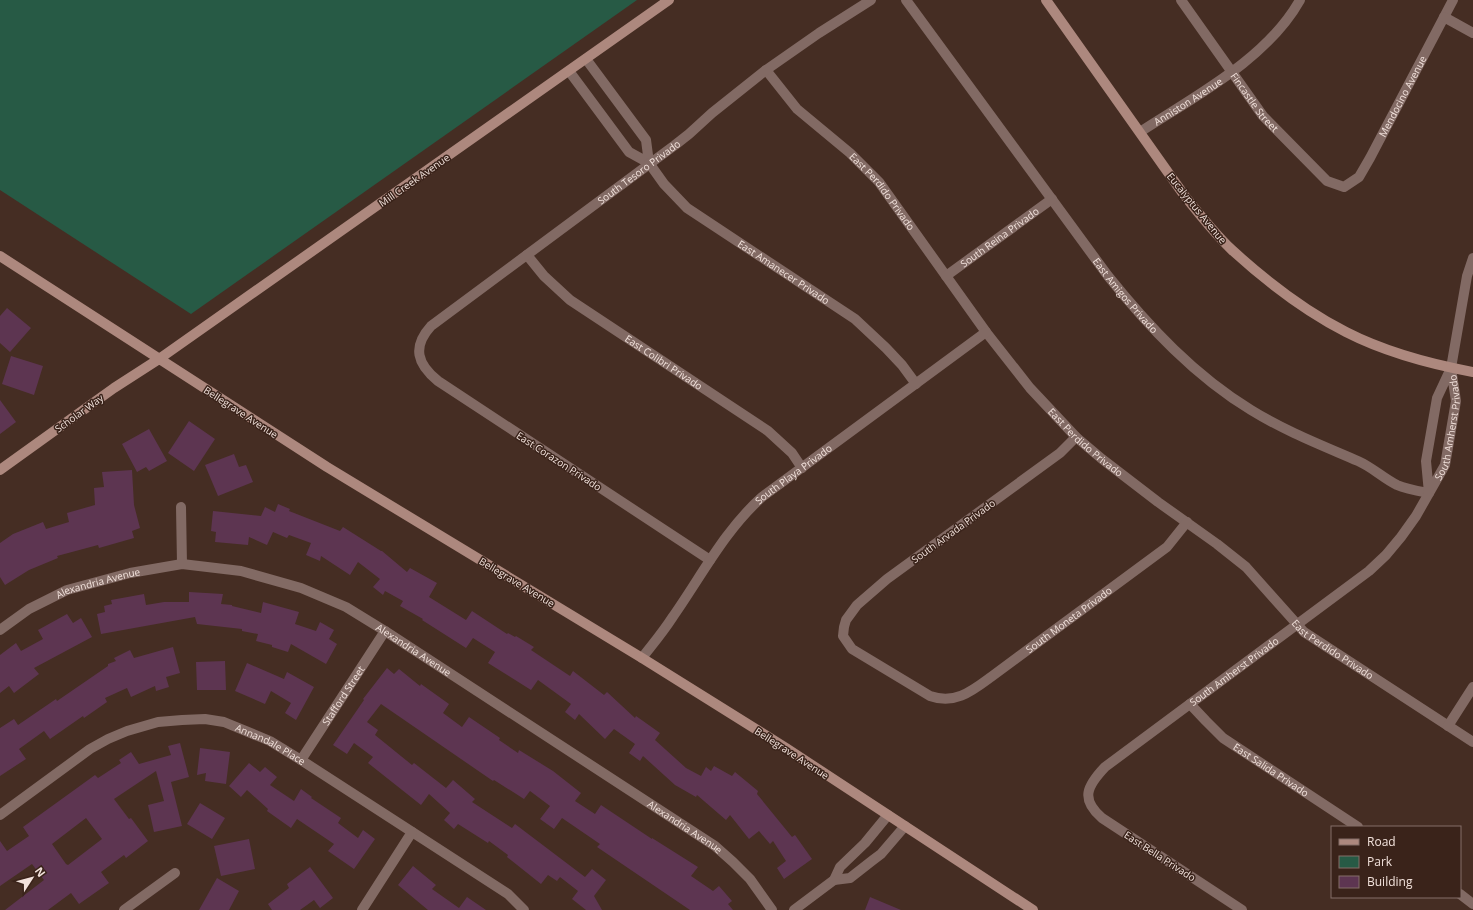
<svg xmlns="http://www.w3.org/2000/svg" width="1473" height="910" font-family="'Open Sans',sans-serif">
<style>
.green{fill:#275a45}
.building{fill:#5d3551;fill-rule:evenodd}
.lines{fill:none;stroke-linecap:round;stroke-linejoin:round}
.street{stroke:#826a64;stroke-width:10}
.secondary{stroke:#ad887e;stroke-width:10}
.labels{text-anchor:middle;stroke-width:3;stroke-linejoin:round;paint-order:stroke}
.street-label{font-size:10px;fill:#f2e2dc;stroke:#3a231a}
</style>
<rect width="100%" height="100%" fill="#452d23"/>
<path class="green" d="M0 0H637L191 314 0 190Z"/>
<path class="building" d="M7 308 31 328 10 352 0 343V316Z
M11 356 43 366 34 395 2 384Z
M0 400 16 422 0 434Z
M189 421 215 439 194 471 168 453Z
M149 429 167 461 149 471 146 467 137 472 122 444Z
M234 454 239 467 246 465 253 482 218 496 205 465Z
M132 470 134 505 140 528 132 531 134 538 99 548 98 545 57 556 58 558 29 570 5 585 0 577V543L13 534 43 522 46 529 69 522 67 513 95 505 94 488 104 487 102 472Z
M278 504 290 509 289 511 340 531 343 527 381 551H382L407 572 410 568 437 583 429 597 466 620 472 611 507 634 508 633 515 637 516 636 534 647 531 650 570 676 573 671 604 695 607 692 635 718 636 716 660 733 655 740 686 768 701 776 706 767 711 771 714 766 732 776 735 772 758 791 757 794 792 837 795 835 812 859 784 879 777 868 786 861 773 841 770 844 759 831 749 839 730 815 726 820 697 795 696 797 675 785 643 756 640 761 629 753 635 744 614 729 605 739 579 714 575 720 565 712 571 704 538 680 531 690 488 663 495 652 473 638 466 648 422 620 423 619 400 606 403 601 385 591 383 595 373 587 380 579 358 562 350 575 321 556 320 561 306 555 311 543 289 535 287 538 273 532 267 545 249 537 248 545 215 542 216 532 211 531 213 511 261 516 265 507 275 512Z
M189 592 223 594 221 604 232 605V606L261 613 263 602 299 612 295 624 316 631 320 622 334 630 329 639 337 644 326 664 291 644 288 652 272 647V645L256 641 258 634 242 631V629L197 624 195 617 101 634 97 614 105 612 104 606 112 604 111 600 144 594 146 605 164 602H189Z
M67 614 73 623 81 618 92 637 34 668 39 674 14 693 9 686 0 693V655L16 643 21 651 43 639 38 630Z
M173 647 180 673 166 677 169 687 156 691 155 686 131 697 127 688 105 698 107 702 84 718 83 716 50 739 44 731 19 749 26 759 0 776V728L14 719 18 725 56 699 57 701 108 666V664L116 661 114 658 130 650 134 658Z
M225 661 226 690H197L196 662Z
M247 663 284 679 287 672 314 687 296 720 285 713 291 703 271 691 265 704 235 691Z
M387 668 394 674 399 669 420 686 421 684 449 704 443 713 462 727 469 717 500 738 499 740 518 753 519 750 553 771 581 793 575 801 595 814 601 805 652 839V838L698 867 691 876 713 891 719 886 732 901 728 904 733 910H690L597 847 600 844 562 818 554 829 540 819 550 806 530 791 524 799 494 780 493 781 381 704 367 722 378 730 375 735 412 765 414 763 446 788 453 780 475 799 472 802 512 828 515 824 585 877 592 869 606 880 594 896 602 910H586L572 899 578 891 560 877 557 881 548 875 541 884 507 857 508 855 489 841 488 843 458 824 454 829 444 820 450 813 429 794 421 805 368 763 373 757 354 743 347 754 333 745 364 700 363 699Z
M180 743 189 777 171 782 182 826 154 832 148 805 164 801 156 771 114 799 129 819 131 818 148 841 126 858 124 855 101 872 109 883 79 904 71 893 48 910H5L44 880 32 864 0 886V841L7 851 29 836 23 827 95 775 98 778 121 763 119 760 131 752 139 764 171 755 168 746ZM86 818 102 839 68 865 66 864 52 844Z
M200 748 230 752 226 784 205 781 206 773 197 775Z
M249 763 260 772 265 767 277 777 270 785 294 801 301 789 312 797 311 798 341 818 338 823 358 838 363 830 375 839 354 869 328 851 334 844 297 819 291 828 267 811 268 809 247 790 241 797 229 786Z
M200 803 225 818 212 839 187 824Z
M249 839 255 869 221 876 214 846Z
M413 866 436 885 432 889 459 908 467 897 486 910H428L398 885Z
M310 867 333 898 320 908 314 900 300 910H272L268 904 289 888 287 884Z
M217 878 239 891 229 910H199Z
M870 897 901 910H865Z"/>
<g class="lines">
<g class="street">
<path id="s1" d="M906 0 1108 276C1149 327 1195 376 1251 410 1285 431 1321 445 1358 461 1372 467 1383 478 1397 485 1406 489 1418 491 1429 493"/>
<path id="s2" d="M1181 0 1263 116 1327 181 1344 187 1359 177 1370 158 1453 0"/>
<path d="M1444 17 1473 33"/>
<path id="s3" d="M766 70 797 109 850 153 879 182 986 332 1030 388 1076 437 1102 459 1158 502 1217 544 1246 567 1304 632 1473 742"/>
<path d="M569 71 629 152 649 163 646 140 586 59"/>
<path id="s4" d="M1140 132C1195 96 1267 59 1300 0"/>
<path id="s5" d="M649 163 664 184 687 208 855 319 886 348 902 365 916 384"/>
<path id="s6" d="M527 255 544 276 570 300 768 431 792 453 802 468"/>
<path id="s7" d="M946 276 1052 199"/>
<path d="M1451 368 1467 276 1473 258"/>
<path id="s8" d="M1076 437 1060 453 887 579 857 605 846 620 844 627 843 636 852 649 930 696C955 705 972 691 991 677L1167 547 1187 522"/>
<path d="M181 507 182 564"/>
<path id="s9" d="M710 560 438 381C417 364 412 347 431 326L675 145 689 134 712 113 766 70 819 33 871 0"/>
<path id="s10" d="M0 630 29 609 67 590 130 573 182 564 241 571 301 588 346 607 385 631 715 846 733 862 750 879 772 910"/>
<path id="s11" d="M642 658C652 645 663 632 672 618 701 577 724 531 762 497L986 332"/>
<path id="s12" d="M1190 704 1206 721 1223 738 1358 827"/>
<path d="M1448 726 1473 687"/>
<path id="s13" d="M301 760 385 631"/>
<path id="s14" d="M0 815 90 749 108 739 127 731 158 722 182 720 205 719 224 722 270 741 301 760 508 894 524 910"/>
<path d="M834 880 850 878 873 860 881 854 905 826"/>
<path d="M1460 894 1473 904"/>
<path d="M124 910 175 873"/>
<path d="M362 910 412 832"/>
<path d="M794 910 834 880 840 867 865 843 888 815"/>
<path id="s15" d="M1242 910 1102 818C1080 799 1087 786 1105 767L1369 571 1386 555 1401 537 1416 516 1445 465 1456 401 1451 368 1437 398 1426 461 1429 493"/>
</g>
<path class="secondary" d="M1046 0 1184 195C1199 214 1214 233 1232 250 1266 281 1305 311 1346 332 1385 352 1430 364 1473 372
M0 256 327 467 642 658 786 748 1033 910
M0 470 114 388 159 359 669 0"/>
</g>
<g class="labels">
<g class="street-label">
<text dy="4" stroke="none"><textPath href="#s2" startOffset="361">Mendocino Avenue</textPath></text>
<text dy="4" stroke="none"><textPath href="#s4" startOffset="57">Anniston Avenue</textPath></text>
<text dy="4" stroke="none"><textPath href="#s2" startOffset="126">Fincastle Street</textPath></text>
<text dy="4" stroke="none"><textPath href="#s9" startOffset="649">South Tesoro Privado</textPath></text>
<text transform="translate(414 180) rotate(-35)" y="4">Mill Creek Avenue</text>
<text dy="4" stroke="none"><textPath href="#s3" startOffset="169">East Perdido Privado</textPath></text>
<text transform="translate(1197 208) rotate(51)" y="4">Eucalyptus Avenue</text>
<text dy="4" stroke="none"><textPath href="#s7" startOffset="66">South Reina Privado</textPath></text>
<text dy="4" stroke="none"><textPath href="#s5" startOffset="175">East Amanecer Privado</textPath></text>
<text dy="4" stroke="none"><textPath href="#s1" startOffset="368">East Amigos Privado</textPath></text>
<text dy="4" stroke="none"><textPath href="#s6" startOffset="175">East Colibri Privado</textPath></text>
<text transform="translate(241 412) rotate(33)" y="4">Bellegrave Avenue</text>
<text transform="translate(79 413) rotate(-36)" y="4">Scholar Way</text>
<text dy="4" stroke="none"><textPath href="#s15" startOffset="726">South Amherst Privado</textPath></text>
<text dy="4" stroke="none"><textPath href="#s3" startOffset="493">East Perdido Privado</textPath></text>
<text transform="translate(559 461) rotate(33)" y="4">East Corazon Privado</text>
<text dy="4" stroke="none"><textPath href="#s11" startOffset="240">South Playa Privado</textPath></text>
<text transform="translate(953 531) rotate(-36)" y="4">South Arvada Privado</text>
<text transform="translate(517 582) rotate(31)" y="4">Bellegrave Avenue</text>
<text dy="4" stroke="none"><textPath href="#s10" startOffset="110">Alexandria Avenue</textPath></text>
<text dy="4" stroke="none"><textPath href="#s8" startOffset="582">South Moneta Privado</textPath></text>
<text dy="4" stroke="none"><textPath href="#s10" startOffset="447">Alexandria Avenue</textPath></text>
<text dy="4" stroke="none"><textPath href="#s3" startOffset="817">East Perdido Privado</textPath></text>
<text dy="4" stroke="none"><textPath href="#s15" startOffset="389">South Amherst Privado</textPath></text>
<text dy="4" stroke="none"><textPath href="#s13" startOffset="77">Stafford Street</textPath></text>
<text dy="4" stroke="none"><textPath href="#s14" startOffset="303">Annandale Place</textPath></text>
<text transform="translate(792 753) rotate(33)" y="4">Bellegrave Avenue</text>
<text dy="4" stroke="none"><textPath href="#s12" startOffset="105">East Salida Privado</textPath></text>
<text dy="4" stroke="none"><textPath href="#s10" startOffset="771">Alexandria Avenue</textPath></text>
<text transform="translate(1160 856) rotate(33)" y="4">East Bella Privado</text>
</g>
</g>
<rect x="1331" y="826" width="130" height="72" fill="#3a231a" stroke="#846f68"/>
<rect x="1339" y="839" width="20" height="6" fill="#ad887e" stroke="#846f68"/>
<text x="1367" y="846" font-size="12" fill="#f2e2dc">Road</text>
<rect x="1339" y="856" width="20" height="12" fill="#275a45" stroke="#846f68"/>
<text x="1367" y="866" font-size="12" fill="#f2e2dc">Park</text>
<rect x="1339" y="876" width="20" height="12" fill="#5d3551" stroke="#846f68"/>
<text x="1367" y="886" font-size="12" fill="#f2e2dc">Building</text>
<g transform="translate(32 878) rotate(54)" stroke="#3a231a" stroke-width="3" paint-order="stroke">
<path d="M0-3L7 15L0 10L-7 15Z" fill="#f2e2dc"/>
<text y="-6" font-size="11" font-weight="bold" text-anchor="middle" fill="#f2e2dc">N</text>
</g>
</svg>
